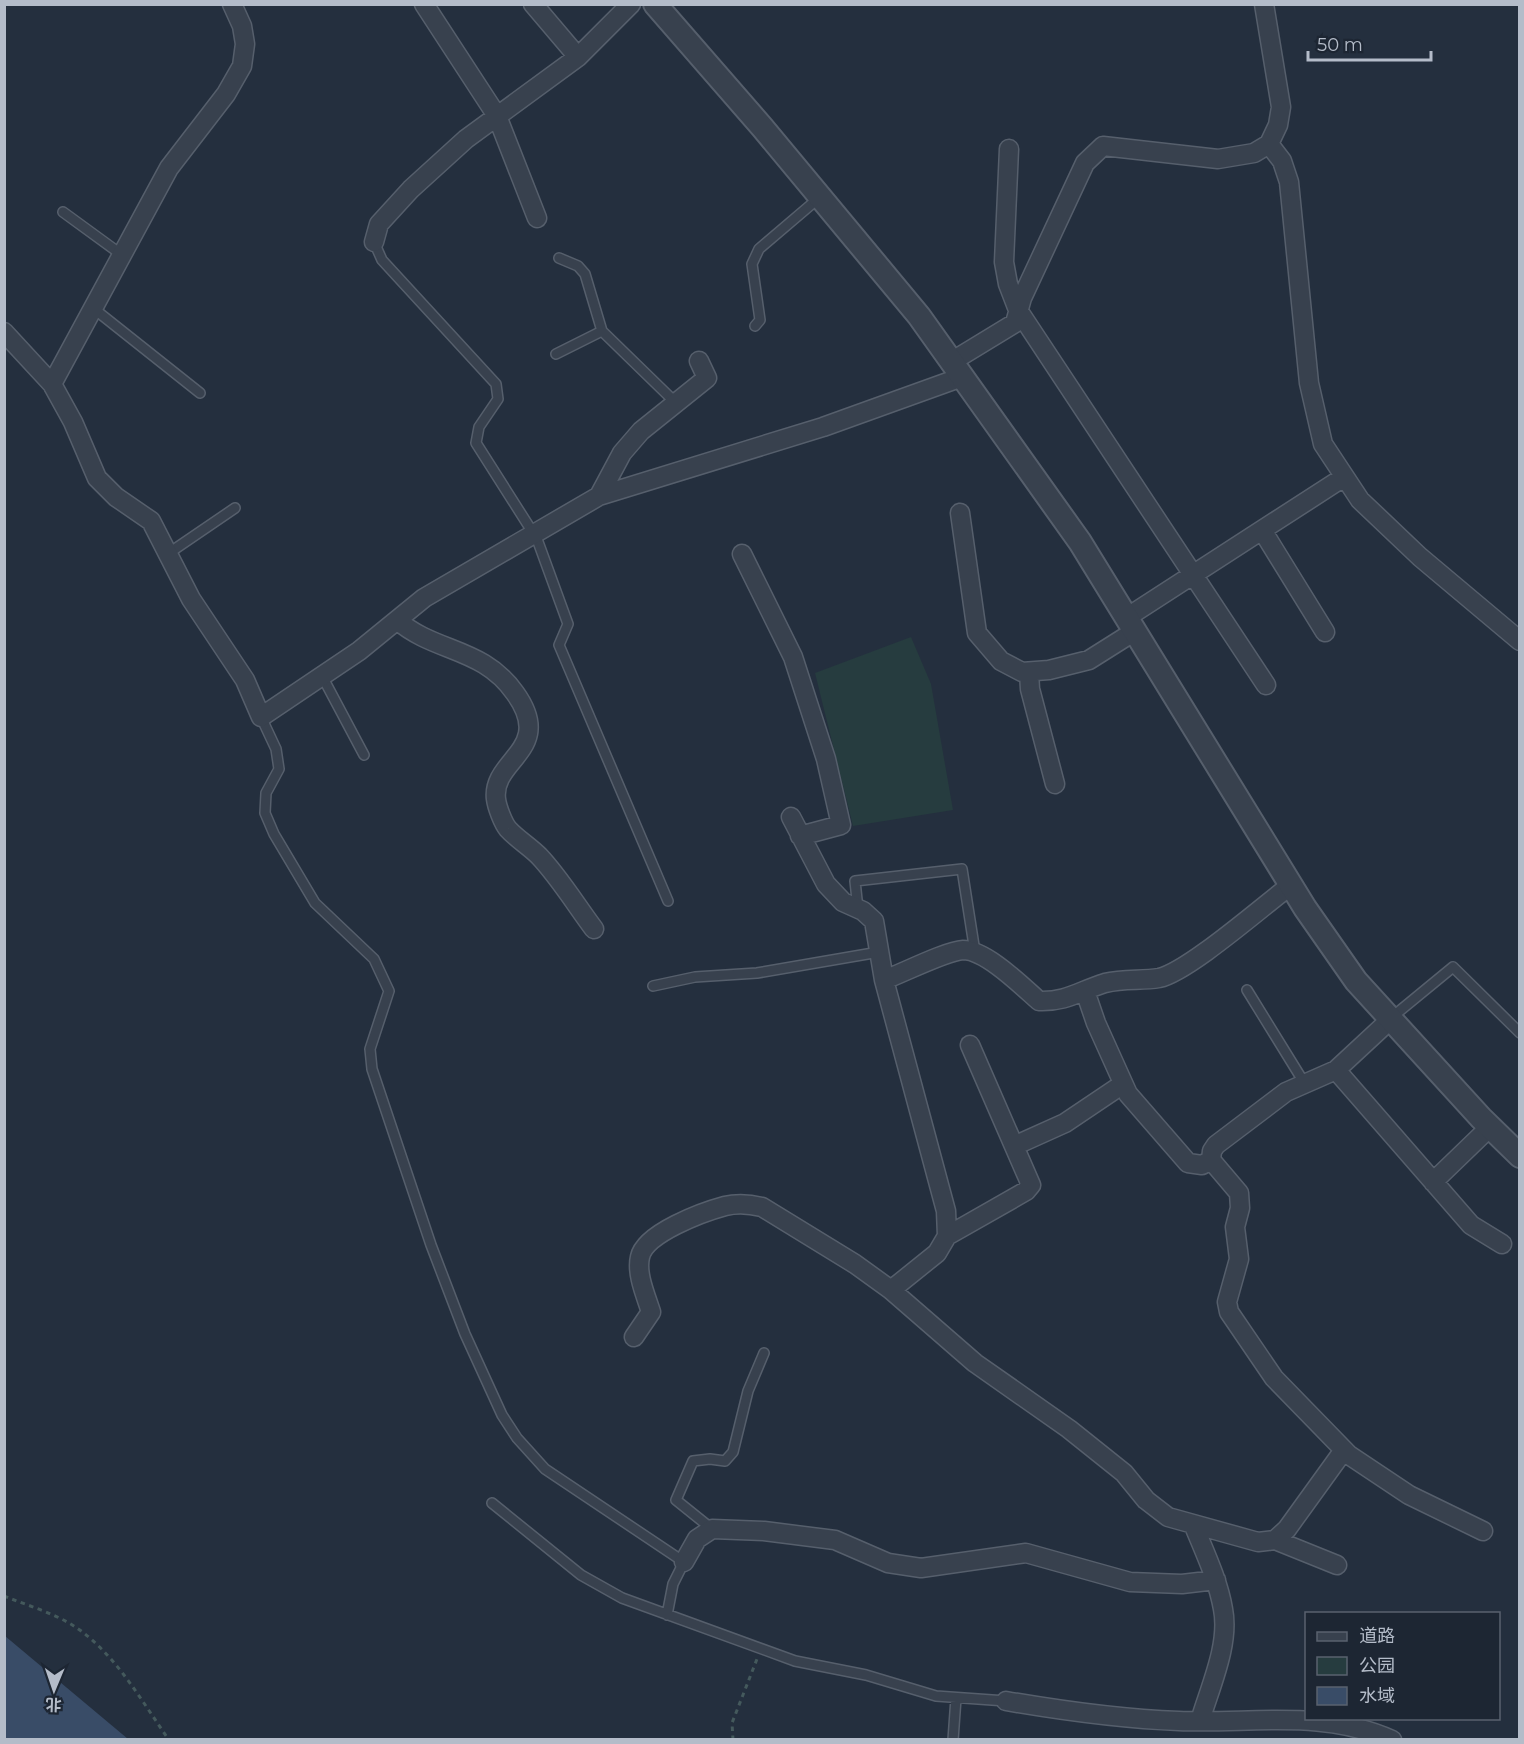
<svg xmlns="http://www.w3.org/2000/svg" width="1524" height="1744" font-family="Montserrat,'Noto Sans SC',sans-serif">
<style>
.green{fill:#263c3f}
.water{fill:#394c67}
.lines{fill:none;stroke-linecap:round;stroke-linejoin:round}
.service-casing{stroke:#565f6c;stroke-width:12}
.minor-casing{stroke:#565f6c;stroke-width:21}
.tertiary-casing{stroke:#565f6c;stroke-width:26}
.path{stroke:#44595c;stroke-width:3;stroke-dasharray:4.5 4.5;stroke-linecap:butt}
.service{stroke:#38414e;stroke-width:9}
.minor{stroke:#38414e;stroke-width:18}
.tertiary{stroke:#38414e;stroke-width:22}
</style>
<rect width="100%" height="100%" fill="#242f3e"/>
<path class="green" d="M911 637 931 684 953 810 853 826 815 673Z"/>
<path class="water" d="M4 1636H5L128 1739H5Z"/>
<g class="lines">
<defs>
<path id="service" d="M63 212 122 255
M374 242 382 260 496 384 498 399 479 427 476 443 537 539 568 624 559 645 668 901
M559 258 578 266 585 274 602 331 676 403
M93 308 200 393
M755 326 760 320 752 264 759 249 820 197
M556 354 602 331
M169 553 235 508
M322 676 364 755
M261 717 276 749 279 769 266 793 265 813 274 834 315 903 374 959 389 991 370 1049 372 1069 431 1245 465 1334 502 1415 517 1438 545 1469 684 1562 673 1584 667 1615
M858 909 855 881 962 869 975 952
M653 986 695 977 757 973 879 952
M1247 990 1305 1084
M1391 1018 1453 967 1520 1033
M492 1503 581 1575 622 1598 795 1661 866 1675 936 1696 1006 1701
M712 1529 676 1500 693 1461 710 1459 725 1461 733 1452 748 1391 764 1353
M953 1740 956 1698"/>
<path id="minor" d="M424 4 497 116 537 218
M533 4 578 57
M1269 144 1282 161 1289 182 1309 383 1323 444 1360 500 1420 557 1520 641
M1009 149 1004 262 1008 284 1018 310 1266 685
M374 242 379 224 411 189 466 139 578 57 631 4
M4 332 52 384 73 422 97 478 116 497 151 521 191 599 245 680 261 717 359 651 424 598 599 496 823 427 962 377
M951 362 1015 323 1022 298 1085 163 1103 146 1218 159 1254 153 1269 144 1278 125 1281 107 1264 4
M52 384 169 168 226 94 242 66 245 44 242 26 232 4
M599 496 622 453 641 431 707 378 699 361
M960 513 977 633 1001 661 1022 672 1049 670 1089 660 1135 631
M1262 530 1325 632
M742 554 793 657 826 759 841 825 800 836
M1126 618 1344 477
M397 620C435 653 483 647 515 693 556 750 491 759 496 799 497 807 503 823 508 829 517 839 529 846 539 856 559 877 576 905 594 929
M1029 672 1030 689 1055 784
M791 817 826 884 843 902 863 911 874 921 884 980 946 1211 947 1236 937 1253 891 1290
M884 980C903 973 946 951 963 950 986 950 1022 986 1039 1001 1067 1002 1079 991 1105 983 1124 978 1141 981 1159 978 1188 972 1264 905 1291 885
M1085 991 1096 1023 1128 1094 1188 1163 1202 1165 1211 1160
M1391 1019 1336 1070 1286 1092 1216 1145 1212 1151 1211 1160 1239 1193 1240 1208 1235 1227 1239 1259 1227 1302 1229 1312 1274 1378 1349 1455 1409 1495 1483 1531
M1336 1070 1471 1225 1502 1244
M1014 1146 1065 1123 1123 1084
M1433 1182 1490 1127
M947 1236 1026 1191 1031 1185 970 1045
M634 1337 651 1312C646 1296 636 1274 640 1257 645 1233 703 1212 725 1206 737 1203 750 1204 762 1207L855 1264 891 1290 975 1363 1069 1429 1124 1473 1146 1500 1168 1517 1258 1542 1275 1540 1287 1529 1344 1450
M1194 1526C1205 1553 1218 1580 1223 1609 1230 1644 1210 1687 1200 1721
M1275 1540 1337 1565
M684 1562 697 1539 712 1529 764 1531 835 1540 888 1563 921 1568 1026 1553 1130 1582 1182 1584 1216 1580
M1006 1701C1064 1711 1120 1719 1179 1721 1251 1724 1324 1709 1392 1740"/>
<path id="tertiary" d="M655 4 762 127 919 316 1080 542 1305 908 1356 981 1481 1118 1520 1156"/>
</defs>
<use href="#service" class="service-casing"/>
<use href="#minor" class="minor-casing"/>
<use href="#tertiary" class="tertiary-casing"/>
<path class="path" d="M4 1596C31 1607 62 1615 85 1634 120 1662 143 1703 169 1740
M733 1740 732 1723 757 1659"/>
<use href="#service" class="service"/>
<use href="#minor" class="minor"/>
<use href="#tertiary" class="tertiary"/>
</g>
<rect width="1524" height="1744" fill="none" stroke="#b4bcc9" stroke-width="12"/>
<rect x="1305" y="1612" width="195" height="108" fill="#1d2633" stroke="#59626f" stroke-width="1.5"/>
<rect x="1317" y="1632" width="30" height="9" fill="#38414e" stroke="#59626f" stroke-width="1.5"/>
<text x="1359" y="1642" font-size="18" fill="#b4bcc9">道路</text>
<rect x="1317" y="1657" width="30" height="18" fill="#263c3f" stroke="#59626f" stroke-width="1.5"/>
<text x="1359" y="1672" font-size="18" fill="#b4bcc9">公园</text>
<rect x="1317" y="1687" width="30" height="18" fill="#394c67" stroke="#59626f" stroke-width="1.5"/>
<text x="1359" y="1702" font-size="18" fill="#b4bcc9">水域</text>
<g transform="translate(54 1690) rotate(182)" stroke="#1d2633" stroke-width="4.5" paint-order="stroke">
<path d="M0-4.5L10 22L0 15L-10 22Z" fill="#b4bcc9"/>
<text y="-9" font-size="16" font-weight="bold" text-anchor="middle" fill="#b4bcc9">北</text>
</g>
<path d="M1308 51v9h123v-9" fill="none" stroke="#b4bcc9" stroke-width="3"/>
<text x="1317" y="51" font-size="18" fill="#b4bcc9" stroke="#1d2633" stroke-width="4.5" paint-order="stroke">50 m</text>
</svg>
